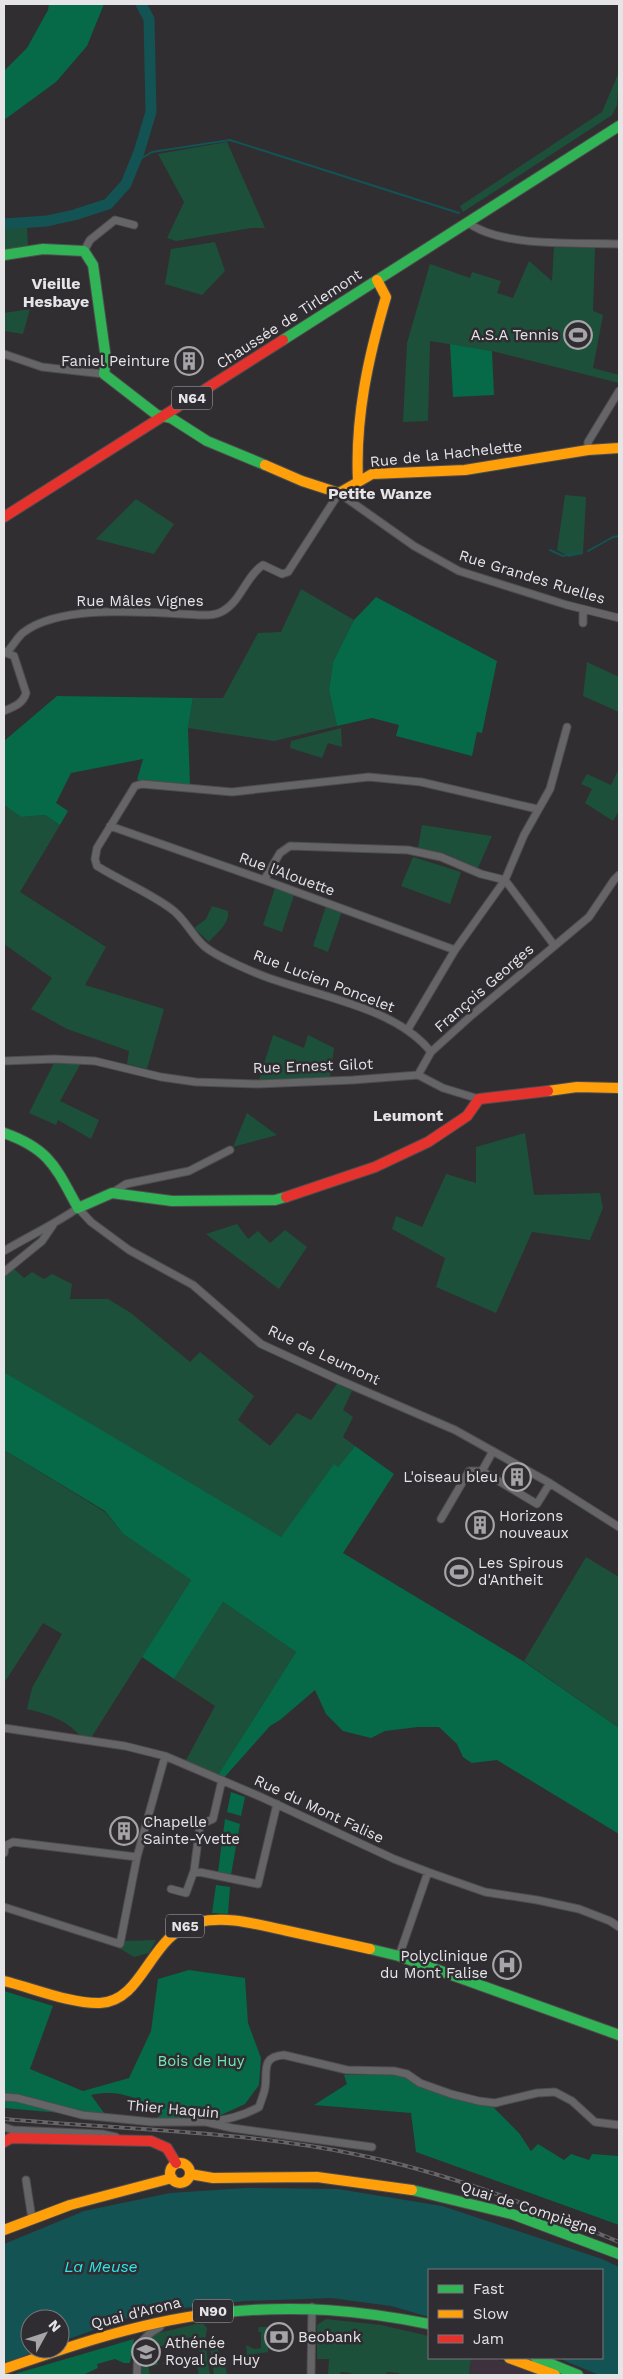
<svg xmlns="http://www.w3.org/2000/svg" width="623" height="2379" font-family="'Work Sans',sans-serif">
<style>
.commercial{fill:#3c313d}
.green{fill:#1d503a}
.forest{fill:#066947}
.water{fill:#135354}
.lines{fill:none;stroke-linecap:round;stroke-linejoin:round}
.stream{stroke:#135354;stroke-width:2}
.river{stroke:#135354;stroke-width:11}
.street-casing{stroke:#4e4c4f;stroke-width:9}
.fast-casing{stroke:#4e4c4f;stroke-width:12}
.slow-casing{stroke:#4e4c4f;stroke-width:12}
.jam-casing{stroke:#4e4c4f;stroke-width:12}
.street{stroke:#656466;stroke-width:7}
.fast{stroke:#30b455;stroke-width:10}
.slow{stroke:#ff9f0a;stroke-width:10}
.jam{stroke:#e5322d;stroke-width:10}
.rail-casing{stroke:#676568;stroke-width:4}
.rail{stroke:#302d32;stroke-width:2;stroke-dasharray:5.5;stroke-linecap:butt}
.labels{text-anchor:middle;stroke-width:5;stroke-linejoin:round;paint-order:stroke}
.shield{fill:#302d32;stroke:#afadb1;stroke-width:1}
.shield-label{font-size:14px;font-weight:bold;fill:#e5e4e7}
.street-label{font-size:15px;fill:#e5e4e7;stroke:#302d32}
.poi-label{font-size:15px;fill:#e5e4e7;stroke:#302d32;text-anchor:start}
.park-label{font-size:15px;fill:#6febb1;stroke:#302d32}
.neighbourhood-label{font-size:16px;font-weight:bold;fill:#e5e4e7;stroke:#302d32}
.water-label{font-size:16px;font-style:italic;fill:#29e9ea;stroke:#302d32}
</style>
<rect width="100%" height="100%" fill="#302e31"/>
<path class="commercial" d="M471 2358H493L540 2375H469Z"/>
<path class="green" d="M619 72 617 105 612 115 463 212 460 206 602 112Z
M227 142 265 228H251L176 241 167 238 184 202 158 154Z
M14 225 27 226 28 248 4 251V228Z
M215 242 225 271 202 295 165 284 171 249Z
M554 247 595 248 593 311 603 315 593 368 619 375V383L492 351 430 341 428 421 403 422 407 343 430 264 470 278 472 272 501 281 497 293 513 298 529 261 552 281Z
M30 309 23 334 4 331V313Z
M565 495 586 497 583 554 569 557 557 550Z
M136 499 174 524 154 554 96 539Z
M301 589 354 620 333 662 329 690 337 726 274 741 188 728 193 698H223L258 633 281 632Z
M587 662 619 677V712L583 696Z
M341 728 342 747 328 743 322 758 290 748 291 741Z
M619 769V811L613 821 585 803 592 789 581 784 587 774 611 785Z
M4 805 21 817 45 815 60 825 20 892 106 947 85 985 164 1009 147 1069 127 1064 129 1051 67 1029 31 1009 52 978 4 944Z
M422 825 492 836 478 868 444 853 418 848Z
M413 857 461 872 450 904 401 886Z
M275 888 294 895 282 932 263 925Z
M212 906 228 911C230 924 216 933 209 942L194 928 206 919Z
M326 906 342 911 328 952 313 946Z
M273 1035 304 1048 308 1035 334 1048 330 1077 259 1080Z
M55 1061 81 1063 60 1101 99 1120 91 1139 58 1120 56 1125 29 1113Z
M247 1113 277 1135 233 1147Z
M525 1133 534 1195 600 1193 603 1208 590 1240 532 1232 496 1313 436 1287 445 1258 392 1229 396 1216 422 1227 446 1174 476 1183V1147Z
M237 1224 248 1239 258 1231 270 1243 285 1230 307 1247 279 1289 206 1234Z
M13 1268 24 1278 32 1272 44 1279 52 1274 72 1284 70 1299H108L131 1313 190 1362 200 1352 254 1396 238 1420 270 1446 297 1413 311 1420 337 1384 352 1391 343 1410 353 1417 343 1437 355 1446 338 1467 334 1465 281 1538 4 1372V1277Z
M4 1450 105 1512 123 1534 191 1580 89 1741C81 1737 78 1733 71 1727 58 1717 41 1712 27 1709L32 1688 62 1634 43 1623 4 1683Z
M586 1557 619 1577V1728L524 1661Z
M223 1602 296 1652 216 1778 184 1764 215 1706 174 1679Z
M156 1940 149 1953 134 1957 119 1948 124 1941Z
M326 2319 381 2325 429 2336V2358H471L469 2375H399V2373L387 2372 386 2375H351V2373L341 2372 340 2375H328L329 2359H317V2325Z
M196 2324H203L207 2328 205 2341 210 2375H199L196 2361 163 2364 162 2363 200 2358 198 2341H196L195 2337 186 2338 185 2348H183L182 2343 148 2348V2353L142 2354 145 2341 154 2334Z
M259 2327H269L268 2352 247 2355 246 2345 254 2349 261 2348V2332H258Z
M215 2336 220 2358H224L227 2375H214L209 2339Z
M156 2358 158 2365 148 2366 150 2375H142V2360Z"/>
<path class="forest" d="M49 4H104L87 46 56 82 4 120V71L27 48 48 10Z
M450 344 492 351 494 395 453 397Z
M376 597 497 661 482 733 477 732 472 756 396 736 399 725 372 718 337 726 329 690 333 662 354 620Z
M57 696 193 698 188 728 190 785 137 780 143 759 71 773 56 803 68 811 60 825 45 815 21 817 4 805V741Z
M4 1372 281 1537 334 1464 338 1467 355 1446 394 1474 343 1553 523 1661 619 1728V1834L497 1760 472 1763 463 1757 457 1744 439 1727H418L385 1731 371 1738 343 1731 326 1714 315 1690 280 1720 270 1726 222 1780 216 1778 296 1652 223 1602 174 1679 142 1657 191 1580 123 1534 105 1511 4 1450Z
M231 1792 245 1797 241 1816 227 1812Z
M225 1819 240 1824 231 1875 218 1872Z
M216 1885 230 1887 228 1914 212 1913Z
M189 1970 245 1978 248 2023 261 2058 259 2085 245 2104 206 2122H152L163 2113C139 2098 119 2089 91 2095L107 2117 4 2108V1991L53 2006 30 2069 83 2091 129 2078 151 2031 158 1979Z
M344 2075H401L422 2087 493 2107 519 2133 531 2151 538 2144 564 2160 571 2154 589 2160 592 2154 619 2156V2225L416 2152 411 2113 314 2105 347 2084Z
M134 2339 130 2363H124L115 2359 97 2364 98 2368 83 2375H11Z"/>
<path class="water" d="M246 2188 338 2189 442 2206 602 2259 619 2267V2375H599L558 2358H602V2270H429V2317L391 2306 331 2298 244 2301 142 2313 60 2342V2319H30V2349H42L4 2363V2244L84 2211 170 2193Z"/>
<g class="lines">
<path class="stream" d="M135 162 152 152 230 140 459 213
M550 550 563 556 582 552
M588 551 613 537 619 536"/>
<path class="river" d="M4 224 47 221 74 215 108 204 126 184 139 152 151 112 149 19 141 4"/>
<defs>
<path id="street" d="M467 222C501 248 577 242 619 244
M84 251 90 240 115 220 134 225
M4 354 42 367 104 374
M588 450V442L619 391
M583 609V623
M7 652C13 646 18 636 24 632 61 605 138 612 182 614 194 614 212 618 223 611 241 601 246 576 263 565L282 574 288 572 339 493 414 546 459 571 567 605 619 618
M4 711C13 707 23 704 26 693L14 656 4 652
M110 826 264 880 455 950
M264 880 280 853 290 846 408 850 441 857 481 874 505 880
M505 880 554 945
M408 1029 455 950 505 880 524 835 550 789 567 727
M431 1052C398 1010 327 998 278 981 261 976 214 956 203 945 191 934 184 917 170 908 148 892 121 881 97 866L95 859 97 848 135 786 142 784 232 792 369 777 421 782 537 809
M4 1061 54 1059 95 1061 161 1077 196 1082 258 1084 353 1080 418 1075 443 1088 479 1099
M418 1075 431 1052 472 1015 589 917 614 880 619 875
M112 1193 126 1184 189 1171 230 1150
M4 1251C29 1236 55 1224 78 1208L91 1222 129 1250 193 1285 261 1344 339 1380 455 1430 548 1482 619 1527
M4 1272 42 1241 53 1225
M493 1451 482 1471 537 1504 550 1483
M441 1519 469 1471H482
M4 1728 125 1746 165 1756 261 1797 394 1859 428 1872 485 1892 537 1900 579 1909 610 1921 619 1927
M222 1780 213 1819 200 1825 194 1871 258 1884 277 1804
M4 1853 5 1846 13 1842 137 1857
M171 1889 186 1893 194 1871
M4 1907 120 1944 137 1857 165 1756
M399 1956 428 1872
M4 2097 17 2098 82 2115 152 2122H206L232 2128 372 2147
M206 2122C225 2120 241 2117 259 2107 261 2101 264 2094 265 2088 268 2071 260 2057 284 2055L347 2070 394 2071 407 2074 420 2083 451 2094 479 2101 495 2103 537 2093 555 2092 572 2101 595 2122 619 2125
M4 2127 13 2130 102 2134 116 2137
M26 2180 32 2219
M137 2375C138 2349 135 2341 160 2327
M311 2375 312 2307"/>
<path id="fast" d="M4 255 43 249 84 251 93 265 106 359 104 374 157 415 171 418 207 441 265 465
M283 340 619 126
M4 1133C50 1149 56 1168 78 1208L112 1193 172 1201 275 1200 286 1197
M370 1949 399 1956 619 2035
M412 2190 512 2214 619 2254
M226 2312C299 2305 358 2310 429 2324
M536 2358 578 2375"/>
<path id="slow" d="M265 465 302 481 339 493 372 474 465 470 588 450 619 448
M358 481C355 418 368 358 386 297L377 280
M548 1091 577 1087 619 1088
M4 1981C33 1988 71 2004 100 2003 145 2001 149 1933 198 1922 229 1915 258 1925 288 1931 315 1937 342 1943 370 1949
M170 2173a10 10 0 1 1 20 0a10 10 0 1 1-20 0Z
M190 2174 213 2178 317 2177 412 2190
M4 2230 70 2205 172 2178
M509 2358 555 2375
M4 2369C76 2344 150 2319 226 2312"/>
<path id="jam" d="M4 517 283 340
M286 1197 375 1167 428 1142 467 1116 479 1099 548 1091
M4 2142 11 2138 151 2141 167 2148 176 2163"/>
</defs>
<use href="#street" class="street-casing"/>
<use href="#fast" class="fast-casing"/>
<use href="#slow" class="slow-casing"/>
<use href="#jam" class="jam-casing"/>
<use href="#street" class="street"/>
<use href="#fast" class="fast"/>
<use href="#slow" class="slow"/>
<use href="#jam" class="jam"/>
<defs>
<path id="rail" d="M4 2119C118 2129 242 2131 354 2154 446 2172 533 2206 619 2242"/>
</defs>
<use href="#rail" class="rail-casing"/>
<use href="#rail" class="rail"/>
</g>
<defs>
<symbol id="stadium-ring" viewBox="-11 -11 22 22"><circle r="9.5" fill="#302d32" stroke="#a6a4a7" stroke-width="1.5"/><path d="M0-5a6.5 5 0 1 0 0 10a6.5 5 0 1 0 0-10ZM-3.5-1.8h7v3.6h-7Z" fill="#a6a4a7"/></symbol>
<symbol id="building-ring" viewBox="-11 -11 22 22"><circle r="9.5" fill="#302d32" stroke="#a6a4a7" stroke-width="1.5"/><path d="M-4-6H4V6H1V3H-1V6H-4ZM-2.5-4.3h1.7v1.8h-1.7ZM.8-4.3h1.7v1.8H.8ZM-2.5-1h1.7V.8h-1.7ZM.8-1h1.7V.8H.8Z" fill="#a6a4a7"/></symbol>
<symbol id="hospital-ring" viewBox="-11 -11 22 22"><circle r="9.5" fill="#302d32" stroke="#a6a4a7" stroke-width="1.5"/><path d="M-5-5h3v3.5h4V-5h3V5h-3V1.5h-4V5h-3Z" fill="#a6a4a7"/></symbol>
<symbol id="bank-ring" viewBox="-11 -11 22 22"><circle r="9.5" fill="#302d32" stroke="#a6a4a7" stroke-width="1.5"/><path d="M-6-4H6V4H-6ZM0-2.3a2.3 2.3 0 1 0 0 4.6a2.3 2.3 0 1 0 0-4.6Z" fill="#a6a4a7"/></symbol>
<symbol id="school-ring" viewBox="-11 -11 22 22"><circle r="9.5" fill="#302d32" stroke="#a6a4a7" stroke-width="1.5"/><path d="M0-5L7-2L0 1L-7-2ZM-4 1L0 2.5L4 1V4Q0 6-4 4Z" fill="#a6a4a7"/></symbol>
</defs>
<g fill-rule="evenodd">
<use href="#stadium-ring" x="562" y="319" width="32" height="32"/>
<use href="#building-ring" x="173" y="345" width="32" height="32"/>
<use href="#building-ring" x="501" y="1461" width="32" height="32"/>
<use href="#building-ring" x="464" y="1509" width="32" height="32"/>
<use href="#stadium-ring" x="443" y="1556" width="32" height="32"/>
<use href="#building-ring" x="108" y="1815" width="32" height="32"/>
<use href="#hospital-ring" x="491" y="1949" width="32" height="32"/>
<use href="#bank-ring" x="263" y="2321" width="32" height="32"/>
<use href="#school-ring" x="130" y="2336" width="32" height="32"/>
</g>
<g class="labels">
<g class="shield">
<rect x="172" y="386.5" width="40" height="23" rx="4"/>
<rect x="166" y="1914.5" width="38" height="23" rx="4"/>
<rect x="193" y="2299.5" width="40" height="23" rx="4"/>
</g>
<g class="shield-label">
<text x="192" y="403">N64</text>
<text x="185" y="1931">N65</text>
<text x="213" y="2316">N90</text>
</g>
<g class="street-label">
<text transform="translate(289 319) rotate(-33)" y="5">Chaussée de Tirlemont</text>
<text transform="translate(446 454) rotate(-6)" y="5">Rue de la Hachelette</text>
<text transform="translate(532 577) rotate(17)" y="5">Rue Grandes Ruelles</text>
<text x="140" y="606">Rue Mâles Vignes</text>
<text transform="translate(287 874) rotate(20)" y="5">Rue l'Alouette</text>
<text transform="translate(324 981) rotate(21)" y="5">Rue Lucien Poncelet</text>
<text transform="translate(484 988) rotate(-41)" y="5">François Georges</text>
<text transform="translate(313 1066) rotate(-2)" y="5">Rue Ernest Gilot</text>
<text transform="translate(324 1355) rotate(25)" y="5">Rue de Leumont</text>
<text transform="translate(319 1809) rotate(25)" y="5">Rue du Mont Falise</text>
<text transform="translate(173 2109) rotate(5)" y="5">Thier Haquin</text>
<text transform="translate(529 2208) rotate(18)" y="5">Quai de Compiègne</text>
<text transform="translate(136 2313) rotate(-14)" y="5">Quai d'Arona</text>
</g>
<g class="poi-label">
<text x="559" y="340" text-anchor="end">A.S.A Tennis</text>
<text x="170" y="366" text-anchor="end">Faniel Peinture</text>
<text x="498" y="1482" text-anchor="end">L'oiseau bleu</text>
<text x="499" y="1521">Horizons<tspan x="499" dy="17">nouveaux</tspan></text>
<text x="478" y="1568">Les Spirous<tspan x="478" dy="17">d'Antheit</tspan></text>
<text x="143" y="1827">Chapelle<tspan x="143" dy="17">Sainte-Yvette</tspan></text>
<text x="488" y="1961" text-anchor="end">Polyclinique<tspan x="488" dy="17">du Mont Falise</tspan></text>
<text x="298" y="2342">Beobank</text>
<text x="165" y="2348">Athénée<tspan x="165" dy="17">Royal de Huy</tspan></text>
</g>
<g class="park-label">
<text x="201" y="2066">Bois de Huy</text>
</g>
<g class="neighbourhood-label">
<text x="56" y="289">Vieille<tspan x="56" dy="18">Hesbaye</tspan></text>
<text x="380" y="499">Petite Wanze</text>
<text x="408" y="1121">Leumont</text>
</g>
<g class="water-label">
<text x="101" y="2272">La Meuse</text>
</g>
</g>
<rect width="623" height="2379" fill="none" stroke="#e5e4e7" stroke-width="10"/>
<rect x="428" y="2269" width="175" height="90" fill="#302d32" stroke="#78767a"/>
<rect x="438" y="2285" width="25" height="8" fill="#30b455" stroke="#78767a"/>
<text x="473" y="2294" font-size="15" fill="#e5e4e7">Fast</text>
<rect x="438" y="2310" width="25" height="8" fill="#ff9f0a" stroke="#78767a"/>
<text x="473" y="2319" font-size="15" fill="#e5e4e7">Slow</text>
<rect x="438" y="2335" width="25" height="8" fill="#e5322d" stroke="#78767a"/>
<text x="473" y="2344" font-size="15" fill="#e5e4e7">Jam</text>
<g transform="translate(45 2334) rotate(50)"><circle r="24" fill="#302d32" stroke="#78767a"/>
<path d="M0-4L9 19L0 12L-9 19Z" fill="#a6a4a7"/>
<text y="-8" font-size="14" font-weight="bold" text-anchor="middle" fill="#e5e4e7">N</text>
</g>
</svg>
